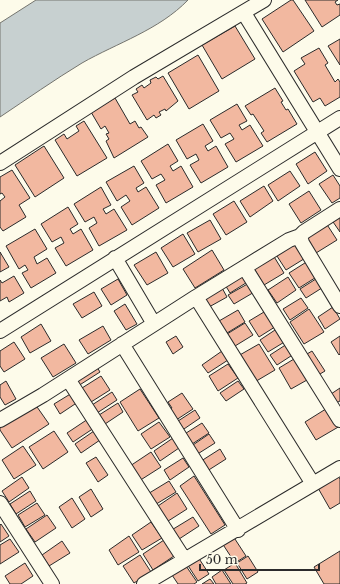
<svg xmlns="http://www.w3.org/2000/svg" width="340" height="584" font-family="'Libre Baskerville',serif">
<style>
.water{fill:#c7d0d0;stroke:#74746e}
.building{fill:#f2b8a0;stroke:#2b2b2b}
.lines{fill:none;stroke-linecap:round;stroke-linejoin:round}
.street-casing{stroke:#2b2b2b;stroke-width:16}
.street{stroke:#fdfbea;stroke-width:14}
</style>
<rect width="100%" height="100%" fill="#fdfbea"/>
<path class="water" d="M36 0H188C159 30 117 43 82 63 54 80 27 99 0 117V23Z"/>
<path class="building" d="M291 0H293L314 31 283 52 262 19Z
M305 0H338L335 2 337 5 340 4V15L322 27Z
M235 26 255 59 222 79 202 45Z
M340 39V65L328 46Z
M319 48 328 63 325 65 335 82 338 79 340 82V97L325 106 320 98 313 102 294 71 305 64 301 58Z
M198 55 219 91 189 109 168 73Z
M163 76 178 101 166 111 165 109 159 112 161 115 156 118 154 115 147 120 132 95 138 92 136 89 142 85 144 88 151 83 150 80 156 77 158 79Z
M275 88 283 101 281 102 286 110 288 109 297 124 267 142 261 133 264 131 253 114 251 115 245 106Z
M115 98 130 124 135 121 139 128 141 127 148 137 114 158 106 141 109 139 106 134 109 133 105 126 101 129 91 112Z
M237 104 247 121 239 125 242 130 250 125 263 146 236 162 225 144 234 139 230 133 221 138 210 120Z
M84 121 107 158 77 176 55 140 64 134 67 139 79 131 76 126Z
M203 124 213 141 205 146 208 151 216 146 228 167 201 183 190 165 199 160 196 154 187 159 176 140Z
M168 144 178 161 170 166 173 171 181 166 193 187 166 203 156 185 165 180 161 174 152 179 141 161Z
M44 146 64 178 35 197 15 165Z
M315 152 327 171 308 184 296 164Z
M134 166 144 183 136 188 138 192 146 187 159 208 132 225 121 207 130 201 126 195 117 201 106 182Z
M12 170 30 198 19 205 26 217 3 231 0 227V201L5 197 2 193 0 194V177Z
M290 171 300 186 278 201 268 185Z
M333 175 340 186V198L332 203 319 184Z
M264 186 273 201 250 217 240 201Z
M101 187 111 205 103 209 106 214 114 209 127 230 99 246 89 228 97 223 94 217 85 222 74 204Z
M309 191 321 210 301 223 289 204Z
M234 201 247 222 226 235 213 214Z
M68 207 78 224 70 229 73 234 81 229 93 250 66 266 55 248 64 243 61 237 52 242 41 224Z
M340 213V232L331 219Z
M210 220 221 239 198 252 187 233Z
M326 223 337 240 316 253 305 237Z
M35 229 47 249 34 257 37 264 47 258 56 273 31 288 22 273 28 270 25 265 19 269 6 246Z
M183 234 195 254 173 267 161 248Z
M296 240 307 257 286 270 275 253Z
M212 250 224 270 195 288 183 269Z
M0 252 9 267 0 272Z
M156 252 168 273 147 285 134 265Z
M273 255 284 273 264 285 253 267Z
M308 261 318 276 299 288 289 273Z
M243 272 249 281 230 293 224 283Z
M14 276 24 293 9 302 7 297 0 301V280L2 283Z
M288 277 296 290 277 303 268 290Z
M319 277 325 286 306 298 300 289Z
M118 279 127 295 111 305 101 289Z
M251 282 256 291 234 304 228 295Z
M221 286 227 297 209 307 203 297Z
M94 292 102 306 82 318 73 304Z
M301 298 308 308 290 320 283 309Z
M125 304 137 324 126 330 114 311Z
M333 307 340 319 325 329 318 317Z
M269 309 278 325 259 337 249 321Z
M309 309 324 332 304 344 290 322Z
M238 310 245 322 227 333 219 321Z
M245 323 253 335 235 346 227 334Z
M41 324 51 341 30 353 21 337Z
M103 326 111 340 88 354 79 340Z
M278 328 286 341 268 352 260 340Z
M176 336 183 347 173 354 166 342Z
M340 336V354L339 355 331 342Z
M14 342 25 359 4 372 0 366V351Z
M64 344 76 363 53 377 41 358Z
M259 344 275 370 253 383 238 356Z
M287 344 294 354 277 365 270 355Z
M222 351 228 360 208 373 202 365Z
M312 351 325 371 315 377 302 357Z
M294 359 307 380 291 389 279 368Z
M95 364 100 372 78 386 73 378Z
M228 364 238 378 218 391 209 376Z
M101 376 110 390 91 402 82 388Z
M6 381 16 399 5 405 0 397V385Z
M238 381 244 389 226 401 220 393Z
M340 388V401L336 403 331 394Z
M140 389 159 418 138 431 120 402Z
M112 392 117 400 97 413 92 405Z
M72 393 78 402 60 414 54 404Z
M182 393 193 409 173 422 166 412 172 408 168 402Z
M118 403 123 412 105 424 99 415Z
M35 404 49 424 12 448 0 430V426Z
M329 407 340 426 316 440 305 422Z
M195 410 200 418 181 431 175 423Z
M88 419 94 428 73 442 67 433Z
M159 422 170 437 151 449 141 434Z
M202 423 209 433 189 446 183 435Z
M54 431 68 452 43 469 29 447Z
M94 431 100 440 81 453 75 444Z
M209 434 215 443 196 455 190 447Z
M173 438 179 448 160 461 154 451Z
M23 446 36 465 14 479 2 460Z
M220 449 226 459 204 473 198 463Z
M151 452 161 467 139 481 130 466Z
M96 457 108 475 98 482 86 463Z
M183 458 189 467 170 480 164 470Z
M194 476 225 525 211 534 180 486Z
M338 476 340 479V503L330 509 318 488Z
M22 477 29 488 9 502 2 491Z
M169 481 176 492 153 506 146 495Z
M91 489 103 509 91 517 79 497Z
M30 491 36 501 16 514 10 504Z
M177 493 187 509 165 523 155 508Z
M72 498 85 519 72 528 59 507Z
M37 503 45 515 25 527 18 515Z
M47 515 56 528 35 542 26 529Z
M193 517 199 526 176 541 170 531Z
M151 522 162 538 142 550 132 535Z
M1 524 9 536 0 542V525Z
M129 536 139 552 118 565 109 550Z
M233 536 246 556 235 563 222 543Z
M10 539 19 552 0 564V545Z
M164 540 174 556 153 570 143 554Z
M62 541 70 553 49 566 42 555Z
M340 551V584H324L314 567Z
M140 555 151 572 134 583 123 566Z
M248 556 258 572 247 579 237 563Z
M198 557 209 574 198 581 187 564Z
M25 563 33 576 21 584H10L5 576Z
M184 563 197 582 194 584H178L170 572Z
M235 563 247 583 245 584H233L224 570Z
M222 570 231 584H216L212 577Z
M210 579 214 584H202Z"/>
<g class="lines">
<defs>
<path id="street" d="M244 13 340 169
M0 163 134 77 264 0
M340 209 304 232 300 236 302 243 340 306
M115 258 154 324 196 297 313 484 340 468
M245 268 340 420
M196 297 289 240 300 236
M0 331 340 118
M122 344 238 530
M68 379 184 559
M0 420 43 395 154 324
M0 503 52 584
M144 584 313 484"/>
</defs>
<use href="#street" class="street-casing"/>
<use href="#street" class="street"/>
</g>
<path d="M200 564v6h119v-6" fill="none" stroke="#2b2b2b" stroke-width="2"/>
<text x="206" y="564" font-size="12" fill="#2b2b2b" stroke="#fdfbea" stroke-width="3" paint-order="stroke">50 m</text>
</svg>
